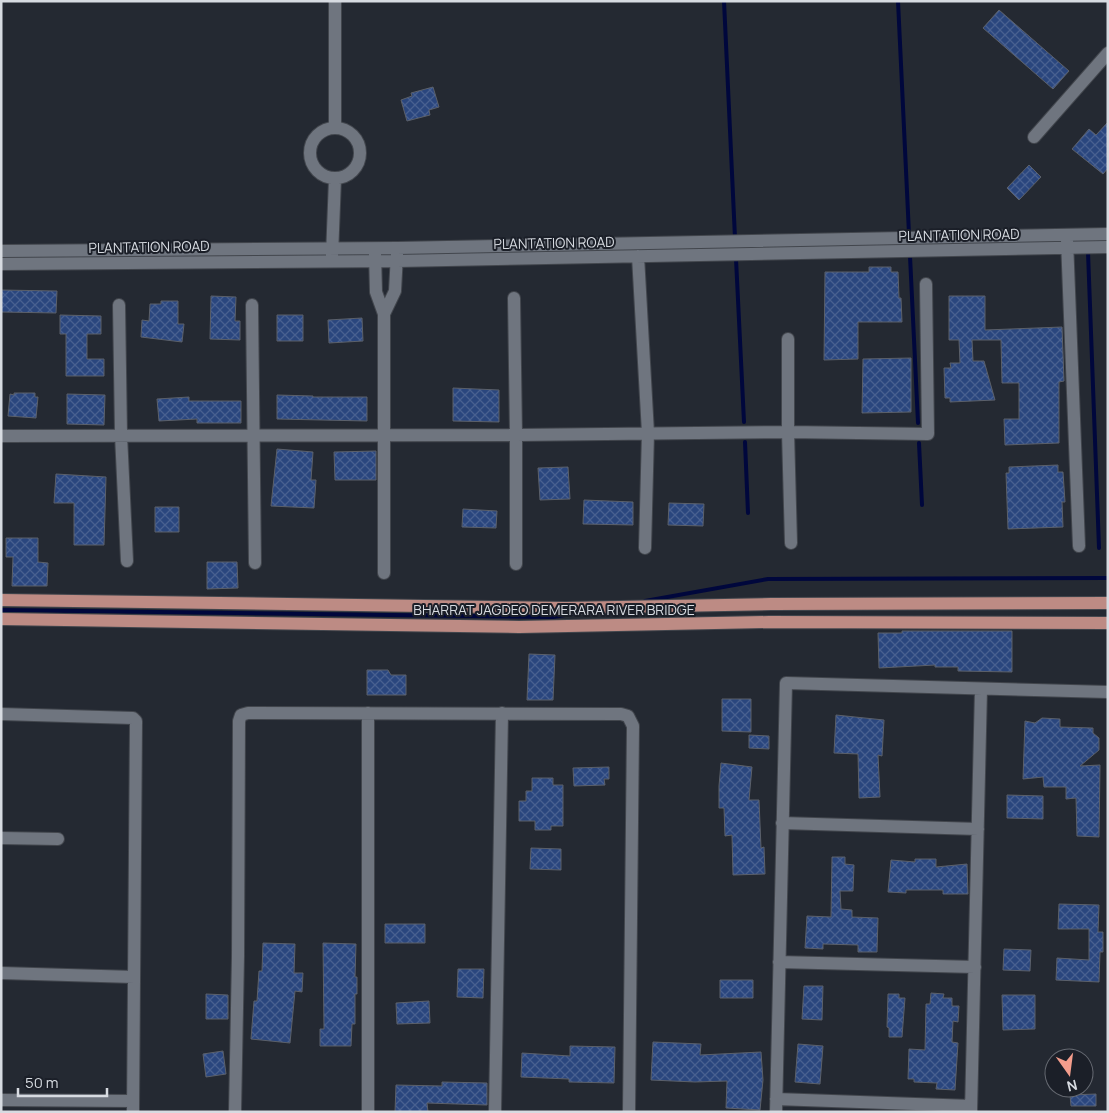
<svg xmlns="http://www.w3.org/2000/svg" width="1109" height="1113" font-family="Manrope,sans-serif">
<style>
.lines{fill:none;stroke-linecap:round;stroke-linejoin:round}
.stream{stroke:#00073c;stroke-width:4}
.building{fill:url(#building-cross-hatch);stroke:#5b606a}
.minor-casing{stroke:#42464d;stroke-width:14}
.major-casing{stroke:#42464d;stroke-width:14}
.minor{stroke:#6f757f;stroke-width:12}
.major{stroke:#bd8b84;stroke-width:12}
.labels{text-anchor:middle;stroke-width:4;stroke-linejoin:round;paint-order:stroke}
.street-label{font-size:14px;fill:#d7dbe1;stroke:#1b1f28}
</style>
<defs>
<pattern id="building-cross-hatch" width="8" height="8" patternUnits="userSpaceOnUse" patternTransform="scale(1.25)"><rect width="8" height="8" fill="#2a467e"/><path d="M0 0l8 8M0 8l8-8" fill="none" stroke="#486090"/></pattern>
</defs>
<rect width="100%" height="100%" fill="#242932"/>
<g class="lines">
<path class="stream" d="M724 1 735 238
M898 1 909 234
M1088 252 1099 548
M910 256 918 423
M736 259 744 422
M745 442 748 513
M919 443 922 505
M645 601 768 579 1108 578
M1 610 553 617 571 614"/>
</g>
<path class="building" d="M999 10 1069 71 1053 89 983 28Z
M433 87 439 107 429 110 430 115 407 121 401 100 412 96 411 93Z
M1108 122V168L1103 174 1072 149 1089 129 1096 135Z
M1029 165 1041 177 1019 200 1007 188Z
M869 267H891V272H898L899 298H901L902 322H858V359L824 360 825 272H869Z
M1 290 57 291 56 313 1 312Z
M211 296 236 297 235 321H240V340L210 339Z
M949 296H985V330L1062 327 1064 381 1059 382V443L1005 445 1004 419H1019V383H1002L1001 340H972L973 361H984L995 400 950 402V398H945L944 368H951L950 363H960L959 340H949Z
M161 301H178V324H184L182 342 141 337 142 320 149 321 150 304H161Z
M60 315 101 316V334H87V359H104V376H66V334H60Z
M277 315H303V341H277Z
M362 318 363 341 329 343 328 320Z
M911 358V412L862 413 863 359Z
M453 388 499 390V422L453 421Z
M14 393H35V397H38L36 418 8 416 10 394 14 395Z
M67 394 105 395 104 425 67 424Z
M277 395 313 396V397H367V421L277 419Z
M189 397V401H241V423H197V419L159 421 157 399Z
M277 449 313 452 311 480H316L314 508 271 506Z
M376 451V480H335L334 452Z
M1058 465V472H1063L1065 502H1062L1063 527 1008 529 1006 473H1009V467Z
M568 467 570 499 540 500 538 468Z
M56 474 106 477 104 545H74V503H54Z
M584 500 633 502V525L583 524Z
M669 503 704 504 703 526 668 525Z
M155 507H179V532H155Z
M463 509 497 511 496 528 462 527Z
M6 538H38V562L48 563 47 586H12L13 557H6Z
M207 562H237L238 588 207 589Z
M902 631H1012V672L958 671V667H935V665L879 668 878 633H902Z
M529 654 555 655 553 700H527Z
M367 670H388L391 675H406V695H367Z
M722 699H751V732L722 731Z
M836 715 884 720 882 756 878 755 880 797 859 798 858 754 834 753Z
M1042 718 1060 719V727L1093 728V733L1099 738V750L1080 766 1100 765 1099 837 1077 836 1076 798 1066 799V787H1044L1043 777 1023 779 1025 721 1035 723Z
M749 735 769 736V749L749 748Z
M721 763 752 767 749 800H759L761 848 764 847 765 874 733 875 732 835 725 836 724 808H719V786Z
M609 767V779H604L605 785 574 786 573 768Z
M532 778H553V785H563V826H551V830H535V821H519V801H526V791H532Z
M1007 795 1043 796V819L1007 818Z
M531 848 561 849V870L530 869Z
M832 857H845V864L854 865 853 891H840L841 909 852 910V917L878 918 877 952H858V945L823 944V949L805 948 807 916 831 917Z
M915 859H936V867L967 864 968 894H943V890H906V893L888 892 891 860 915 862Z
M1059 904 1099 905 1098 932H1103V952H1100L1099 982 1056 980 1057 958 1089 960V929H1058Z
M385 924H425V943H385Z
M263 943 295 944 294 973H303L302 992 295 991 290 1043 251 1039 254 1001H257L259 971H262Z
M323 943 356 944 355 977H357V994H355V1024H352L351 1046H320V1029H324Z
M1004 949 1031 950 1030 971 1003 970Z
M458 969H484L483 998 457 997Z
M720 980H753V998H720Z
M804 986H823L822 1020 802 1019Z
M931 993 944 994 943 998H952V1006H959L958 1022 953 1021 952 1042 958 1043 955 1090 936 1089 937 1083 914 1082V1079H908L909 1049 925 1050 926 1004H930Z
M206 994 228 995V1019H206Z
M888 994H899V998H905L902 1037H889V1028L887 1027Z
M1002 995H1035V1029L1003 1030Z
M429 1001 430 1023 397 1024 396 1003Z
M653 1042 701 1044 700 1055 761 1052 763 1080 760 1110 726 1108 727 1081 695 1082 651 1080Z
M798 1044 823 1046 820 1084 795 1082Z
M570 1046 615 1047 614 1083 569 1082V1079L521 1077 522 1053 570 1056Z
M223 1051 226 1074 206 1077 203 1054Z
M442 1082 487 1083V1105L427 1103 428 1112H395L396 1085 442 1086Z
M1096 1094V1106H1071L1070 1095Z"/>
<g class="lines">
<defs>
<path id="minor" d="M310 153a25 25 0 1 1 50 0a25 25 0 1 1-50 0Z
M335 128V1
M1034 137 1108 53
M1067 240 1079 546
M1 251 397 248 1108 234
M375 254 376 292 384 314V573
M332 256 335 179
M638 256 648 433 645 548
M1 264 397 261 1108 247
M514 298 516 435V564
M119 305 121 435 127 561
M252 305 255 563
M384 314 395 291 397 254
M788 339V432L791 543
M1 436 516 435 788 432 928 434 926 284
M1 714 133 718 136 721 133 1112
M782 823 978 829
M1 838 58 839
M779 962 975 967
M1 973 134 977
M776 1099 971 1106
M1 1100 133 1101
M235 1112 238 956 239 721 241 715 248 713 621 714 628 716 633 726 629 1112
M368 1112V713
M495 1112 502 713
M776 1112 786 683 1108 692
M971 1112 981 689"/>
<path id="major" d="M1 600 566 608 771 604 1108 603
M1 619 519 627 769 622 1108 623"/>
</defs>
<use href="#minor" class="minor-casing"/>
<use href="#major" class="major-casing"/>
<use href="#minor" class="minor"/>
<use href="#major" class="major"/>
</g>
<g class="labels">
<g class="street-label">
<text transform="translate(959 235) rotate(-1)" y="5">PLANTATION ROAD</text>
<text transform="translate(554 243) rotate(-1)" y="5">PLANTATION ROAD</text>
<text transform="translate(149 247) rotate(-1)" y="5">PLANTATION ROAD</text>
<text x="554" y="615">BHARRAT JAGDEO DEMERARA RIVER BRIDGE</text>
</g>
</g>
<rect width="1109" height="1113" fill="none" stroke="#d7dbe1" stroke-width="5"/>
<g transform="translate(1069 1073) rotate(166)"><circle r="24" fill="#1b1f28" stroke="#666a72"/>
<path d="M0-4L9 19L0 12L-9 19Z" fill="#f49d8c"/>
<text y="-8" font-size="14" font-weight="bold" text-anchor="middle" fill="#d7dbe1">N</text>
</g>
<path d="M18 1088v8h89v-8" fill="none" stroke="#d7dbe1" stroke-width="2.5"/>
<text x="25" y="1088" font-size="15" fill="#d7dbe1" stroke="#1b1f28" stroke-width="4" paint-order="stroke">50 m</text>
</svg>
